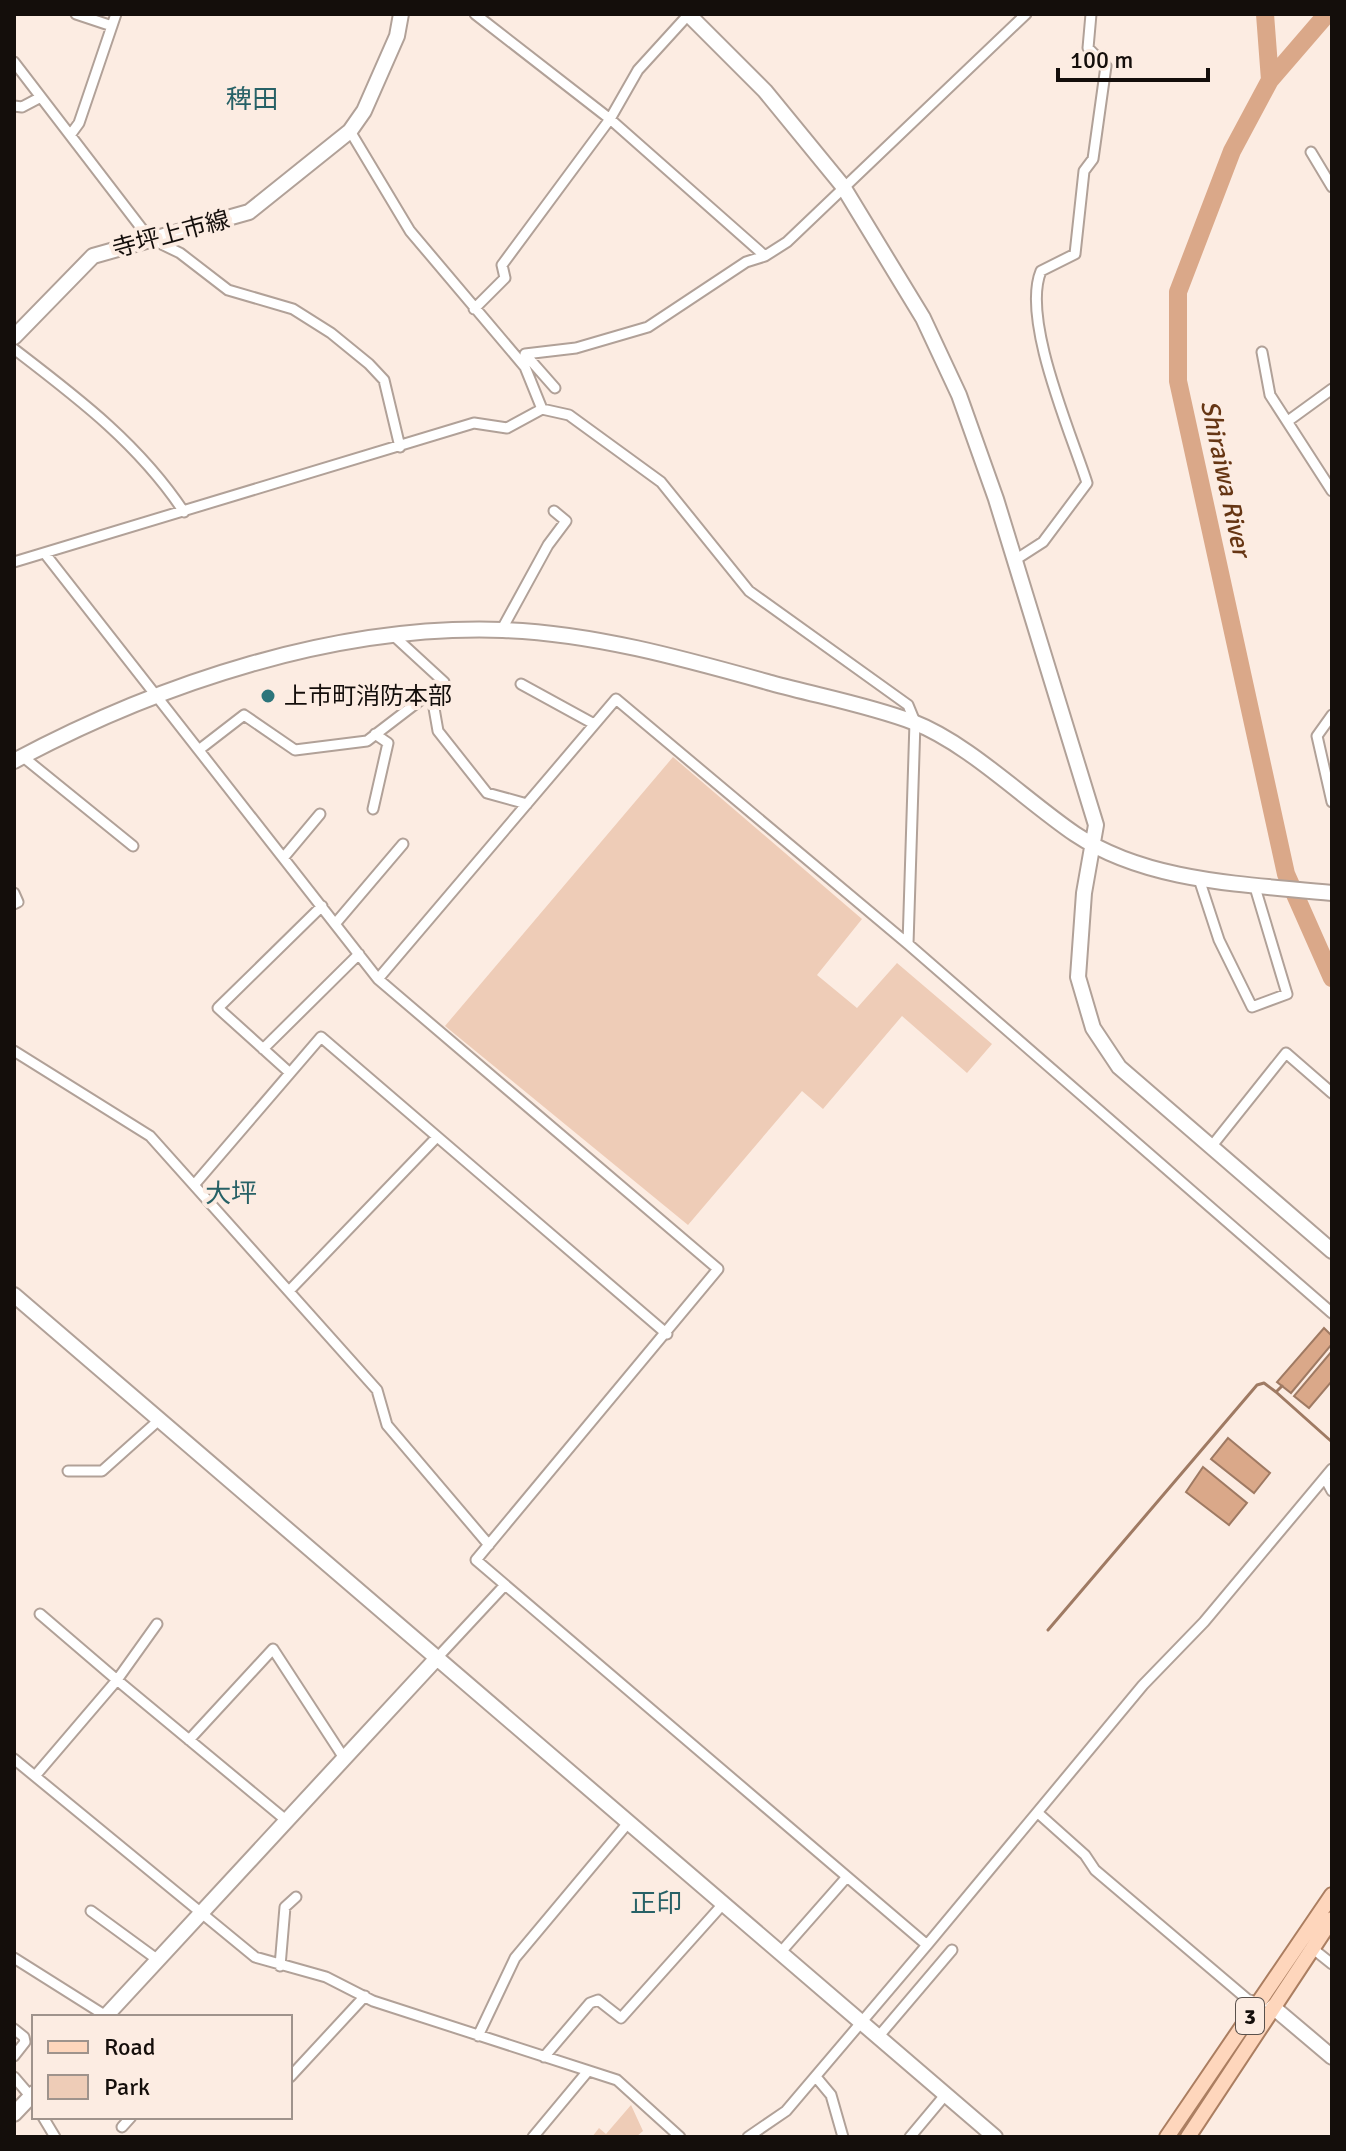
<svg xmlns="http://www.w3.org/2000/svg" width="1346" height="2151" font-family="Signika,'Noto Sans JP',sans-serif">
<style>
.green{fill:#eeccb7}
.water{fill:#daa889;stroke:#9f7a63;stroke-width:2}
.lines{fill:none;stroke-linecap:round;stroke-linejoin:round}
.stream{stroke:#9f7a63;stroke-width:3}
.river{stroke:#daa889;stroke-width:18}
.street-casing{stroke:#b1a198;stroke-width:13}
.secondary-casing{stroke:#b1a198;stroke-width:18}
.primary-casing{stroke:#ab7e61;stroke-width:18}
.street{stroke:#fff;stroke-width:9}
.secondary{stroke:#fff;stroke-width:14}
.primary{stroke:#fed6bc;stroke-width:14}
.poi-dot{fill:#2c757b;stroke:#fcece2;stroke-width:3}
.labels{text-anchor:middle;stroke-width:8;stroke-linejoin:round;paint-order:stroke}
.shield{fill:#fcece2;stroke:#5a514c;stroke-width:2}
.shield-label{font-size:22px;font-weight:bold;fill:#140e0b}
.street-label{font-size:24px;fill:#140e0b;stroke:#fcece2}
.poi-label{font-size:24px;fill:#140e0b;stroke:#fcece2;text-anchor:start}
.neighbourhood-label{font-size:26px;fill:#276166;stroke:#fcece2}
.water-label{font-size:26px;font-style:italic;fill:#663614;stroke:#fcece2}
</style>
<rect width="100%" height="100%" fill="#fcece2"/>
<path class="green" d="M673 757 862 919 817 975 857 1008 897 963 992 1044 967 1073 902 1016 823 1109 802 1091 688 1225 445 1026Z
M631 2105 643 2131 636 2137H592L599 2128 606 2134Z"/>
<path class="water" d="M1324 1328 1332 1336V1344L1291 1393 1277 1382Z
M1332 1351V1381L1309 1408 1294 1396Z
M1228 1438 1270 1473 1254 1493 1211 1459Z
M1203 1467 1247 1503 1229 1525 1186 1492Z"/>
<g class="lines">
<path class="stream" d="M1282 1386 1276 1392 1332 1442
M1048 1630 1257 1385 1264 1383 1276 1392"/>
<path class="river" d="M1265 14 1270 80
M1327 14 1270 80 1232 151 1178 292V381L1286 874 1332 978"/>
<defs>
<path id="street" d="M76 14 112 26
M475 14 610 119 765 256
M14 62 149 238 180 253 228 290 293 309 331 333 369 364 384 380 400 447
M14 106 22 107 41 97
M350 131 410 231 525 367 542 409 569 415 661 482 749 591 908 705 915 722 908 944
M71 134 79 123 116 14
M1311 152 1332 187
M474 309 505 278 502 265 610 119 638 70 689 14
M14 349C78 398 139 444 184 512
M1262 352 1270 395 1332 491
M525 354 576 348 648 327 746 262 765 256 787 242 1026 14
M525 354 555 388
M1288 421 1332 389
M46 555 378 979 718 1269 476 1560 927 1945 1143 1685 1204 1622 1332 1469
M1015 560 1043 542 1087 483C1071 433 1021 319 1041 271L1075 254 1084 171 1093 159 1106 66 1088 48 1091 14
M14 562 474 423 507 428 542 409
M502 629 548 545 566 521 554 511
M521 684 594 724
M431 691 438 731 487 793 527 804
M1332 715 1317 736 1332 802
M200 749 244 715 295 750 367 741 444 682 395 637
M22 756 133 846
M373 809 388 743 375 734
M284 857 320 814
M1199 879 1219 940 1252 1007 1287 994 1254 884
M14 893 18 902 14 904
M335 924 403 844
M378 979 616 699 908 944 1332 1313
M263 1049 359 954
M14 1051 150 1136 377 1390 387 1425 489 1545
M290 1073 218 1008 322 906
M1211 1147 1286 1053 1332 1093
M194 1185 321 1037 667 1334
M289 1291 436 1138
M68 1471H102L159 1420
M1325 1478 1332 1491
M40 1614 117 1680 157 1624
M437 1658 504 1586
M189 1740 273 1649 344 1758
M14 1759 255 1957 326 1977 373 2001 617 2080 680 2137
M35 1776 117 1680 287 1821
M1038 1813 1085 1855 1095 1870 1247 1999 1262 2004
M91 1911 158 1960
M1312 1948 1332 1964
M780 1953 846 1878
M14 1958 106 2016
M280 1966 285 1907 296 1897
M14 2029 24 2037 25 2042 14 2056
M478 2036 515 1958 628 1823
M879 2036 952 1950
M544 2057 590 2003 598 2000 621 2018 723 1904
M14 2077 32 2098
M290 2077 365 1996
M816 2077 831 2095 843 2137
M43 2117 55 2137
M122 2127 131 2117
M533 2137 588 2071
M748 2137 786 2111 927 1945
M910 2137 946 2094"/>
<path id="secondary" d="M688 14 765 91 842 185 923 318 959 395 996 499 1096 825 1084 893 1078 977 1093 1028 1119 1067 1332 1251
M14 337 93 256 249 212 350 131 364 111 397 36 401 14
M14 761C160 683 337 624 503 630 593 633 685 659 771 683 818 696 868 705 913 722 968 743 1025 800 1075 834 1148 883 1247 884 1332 893
M14 1295 995 2137
M1273 2007 1332 2057
M105 2017 437 1658
M14 2114 34 2093"/>
<path id="primary" d="M1167 2137 1332 1895
M1188 2137 1332 1919"/>
</defs>
<use href="#street" class="street-casing"/>
<use href="#secondary" class="secondary-casing"/>
<use href="#primary" class="primary-casing"/>
<use href="#street" class="street"/>
<use href="#secondary" class="secondary"/>
<use href="#primary" class="primary"/>
</g>
<circle class="poi-dot" cx="268" cy="696" r="8"/>
<g class="labels">
<rect class="shield" x="1236" y="1998" width="28" height="36" rx="6"/>
<g class="shield-label">
<text x="1250" y="2024">3</text>
</g>
<g class="street-label">
<text transform="translate(171 234) rotate(-15)" y="8">寺坪上市線</text>
</g>
<g class="poi-label">
<text x="284" y="704">上市町消防本部</text>
</g>
<g class="neighbourhood-label">
<text x="252" y="108">稗田</text>
<text x="231" y="1202">大坪</text>
<text x="656" y="1912">正印</text>
</g>
<g class="water-label">
<text transform="translate(1226 478) rotate(78)" y="9">Shiraiwa River</text>
</g>
</g>
<rect width="1346" height="2151" fill="none" stroke="#140e0b" stroke-width="32"/>
<rect x="32" y="2015" width="260" height="104" fill="#fcece2" stroke="#9f938c" stroke-width="2"/>
<rect x="48" y="2041" width="40" height="12" fill="#fed6bc" stroke="#9f938c" stroke-width="2"/>
<text x="104" y="2055" font-size="24" fill="#140e0b">Road</text>
<rect x="48" y="2075" width="40" height="24" fill="#eeccb7" stroke="#9f938c" stroke-width="2"/>
<text x="104" y="2095" font-size="24" fill="#140e0b">Park</text>
<path d="M1058 68v12h150v-12" fill="none" stroke="#140e0b" stroke-width="4"/>
<text x="1070" y="68" font-size="24" fill="#140e0b" stroke="#fcece2" stroke-width="6" paint-order="stroke">100 m</text>
</svg>
